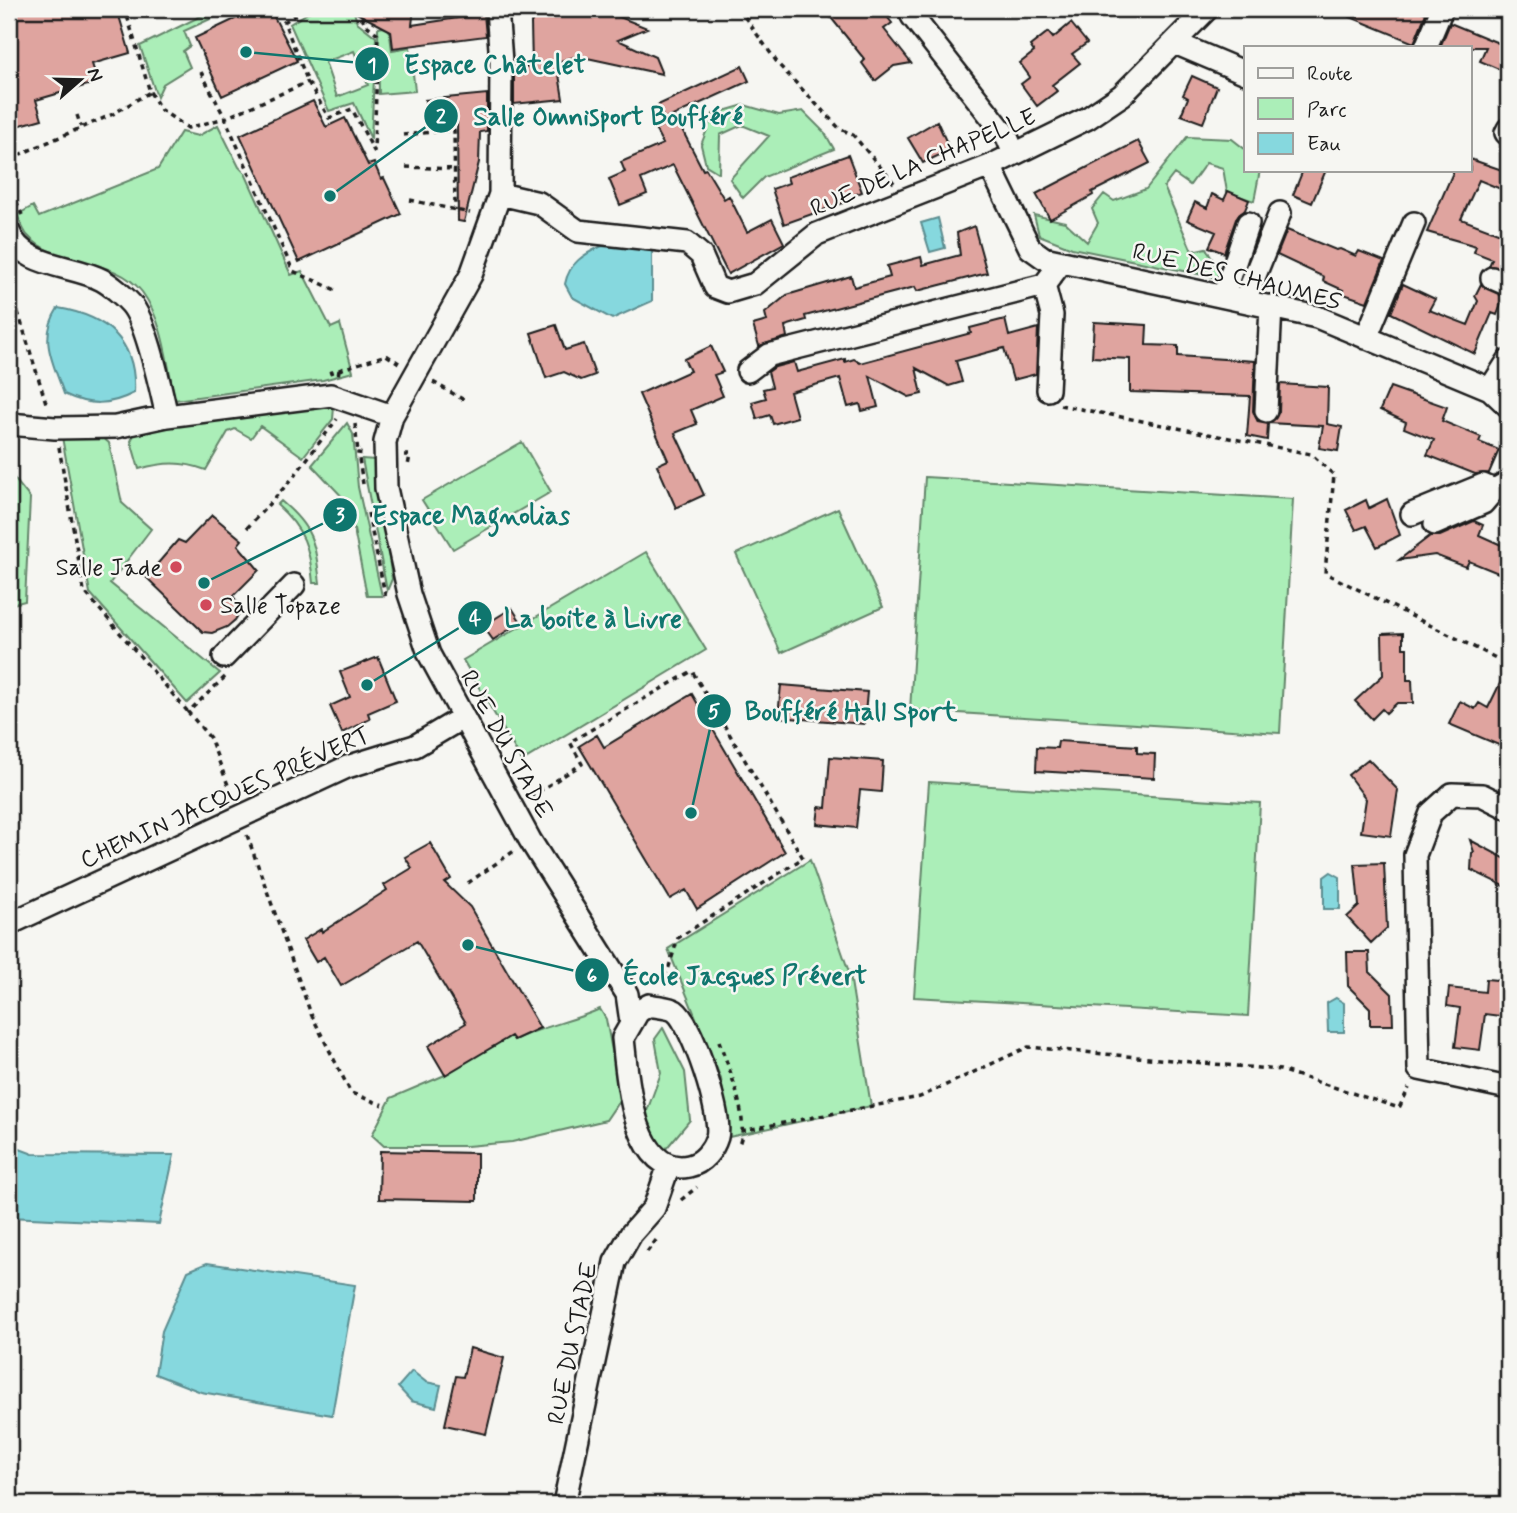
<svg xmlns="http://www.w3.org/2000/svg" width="1517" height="1513" font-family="Mynerve,sans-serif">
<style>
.green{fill:#abeeb8;stroke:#64856a;stroke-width:2;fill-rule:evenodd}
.water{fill:#86d8de;stroke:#5c8d90;stroke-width:2}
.building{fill:#dfa49f;stroke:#1c1c1c;stroke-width:2}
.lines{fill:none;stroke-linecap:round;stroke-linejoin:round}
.minor-casing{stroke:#1c1c1c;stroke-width:26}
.path{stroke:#1c1c1c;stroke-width:3.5;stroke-dasharray:5 5;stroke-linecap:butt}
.minor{stroke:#f6f6f2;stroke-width:21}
.poi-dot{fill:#d1495b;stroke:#f6f6f2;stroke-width:2.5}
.labels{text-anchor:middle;stroke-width:5;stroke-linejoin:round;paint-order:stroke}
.street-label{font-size:24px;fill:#1c1c1c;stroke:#f6f6f2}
.poi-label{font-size:24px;fill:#1c1c1c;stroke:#f6f6f2;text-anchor:end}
.leader{fill:none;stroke:#0f766e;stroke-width:2.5}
.callout-dot{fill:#0f766e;stroke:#f6f6f2;stroke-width:2.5}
.mark-label{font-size:21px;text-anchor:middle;font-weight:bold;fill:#fff}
.callout-label{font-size:26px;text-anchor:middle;font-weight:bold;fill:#0f766e;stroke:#f6f6f2;stroke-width:5;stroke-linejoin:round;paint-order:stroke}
</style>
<rect width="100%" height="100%" fill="#f6f6f2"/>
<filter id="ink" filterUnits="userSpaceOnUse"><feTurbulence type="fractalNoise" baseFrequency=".0143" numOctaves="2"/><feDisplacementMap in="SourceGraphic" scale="14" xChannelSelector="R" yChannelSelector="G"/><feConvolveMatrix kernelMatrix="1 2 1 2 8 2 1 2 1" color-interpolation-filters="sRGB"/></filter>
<g filter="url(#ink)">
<path class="green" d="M215 9H232L184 31 190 46 183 51 190 67 163 84 157 97 140 46Z
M314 9H353L357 22 376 37 371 139 354 103 329 111 290 24ZM354 51 368 85 337 97 325 62Z
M384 27 389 28 392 50 410 47 415 91 379 94 378 28Z
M744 105 779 115 803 111 825 133 834 149 764 177 743 198 730 179 769 136 742 125 720 135 719 173 706 165 701 145 713 114Z
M218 125 239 167 245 173 291 275 302 271 331 328 340 324 353 372 323 380 175 400C167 364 164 322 142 292 114 255 56 268 27 235 23 230 20 221 17 215L33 206 39 217 158 169 181 132 198 136Z
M1187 137 1232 139 1246 150V170H1260L1254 201 1227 192 1223 168 1206 163 1190 185 1174 174 1164 187 1192 251 1206 248 1223 279 1072 248 1039 235 1034 215 1065 222 1087 242 1098 223 1092 209 1104 194 1114 201 1146 189Z
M324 401 334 407 333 419 303 457 260 426 251 438 235 429 228 432 206 470C182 461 164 462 139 469L131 441 135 432Z
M347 423 353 434 358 487 382 596H367L349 504 312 465Z
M101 436 109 443 122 503 151 529 110 583 220 673 187 703 90 593 62 437Z
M522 442 551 492 453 549 422 500Z
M362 459 375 460 392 579 387 591Z
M9 472 30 498 25 601 9 605Z
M925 477 1293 499 1280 733 910 710Z
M281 501C313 528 315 542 320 583H313C310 548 304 529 277 505Z
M838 508 883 607 781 653 736 554Z
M646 552 706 650 522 761 463 660Z
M929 782 1260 803 1248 1016 914 997Z
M810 860 850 975 871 1106 729 1137 721 1079 668 949Z
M600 1009 606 1019 621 1098 606 1120 512 1142 467 1146H384L372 1135 391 1098 445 1075 511 1036 514 1040C543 1026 571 1022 600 1009Z
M663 1028 685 1072 690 1120 665 1150 650 1137 647 1111 661 1073 655 1039Z"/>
<path class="water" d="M938 218 945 248 930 252 921 223Z
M602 246 652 248V301L612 319 572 297 565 284C569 263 584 254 602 246Z
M58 308C106 316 137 341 134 393 109 406 89 406 64 394 53 362 38 339 58 308Z
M1331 872 1340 877V909H1324V877Z
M1336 998 1344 1003V1032H1328L1327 1003Z
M9 1145 33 1154 174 1155 159 1224 9 1217Z
M207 1263 355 1285 332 1415 201 1392 155 1374 162 1331 188 1271Z
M412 1371 426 1382 441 1385 436 1407 411 1401 398 1387Z"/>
<path class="building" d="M9 9H117L130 53 92 64 98 82 36 100 42 119 17 126 9 97V84L15 83 9 63Z
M256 9H270L297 61 222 96 195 38Z
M349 9H414L412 25 484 14 486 36 393 48 391 31Z
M538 9H600L647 28 618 40 655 57 662 74 578 56 557 62 563 99 514 104V68L532 66 531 23Z
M824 9H881L892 23 884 29 911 63 894 66 875 81 862 63 865 60Z
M1331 9H1416L1426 13 1414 43Z
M1071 23 1087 43 1072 54 1080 63 1052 85 1057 91 1037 106 1021 84 1030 77 1020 63 1034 52 1030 46 1048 32 1053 38Z
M1450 23 1508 47V73L1480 61 1486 47H1440Z
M742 66 749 81 664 120 658 105Z
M1192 76 1217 87 1203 123 1181 115 1188 98 1183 95Z
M487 94V131L480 132 479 162 464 222 458 221 457 121 427 124 425 100Z
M313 101 326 127 345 118 368 165 374 163 381 179 384 178 401 214 299 262 240 135Z
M676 118 703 170 706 169 724 199 729 196 747 232 772 219 784 243 728 274 673 165 641 179 647 194 620 205 609 179 625 172 621 162 663 144 655 129Z
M937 121 950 150 923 163 908 138Z
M1138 141 1150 163 1092 192 1093 195 1050 219 1036 194Z
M848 155 862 192 844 199 846 202 784 224 772 189 789 183 787 177Z
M1470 159 1508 172V192L1479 180 1461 219 1503 235 1508 222V271L1489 266 1492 259 1474 252 1476 246 1427 232 1454 170H1470Z
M1303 170H1326L1312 203 1293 195Z
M1228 191 1249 200 1245 210 1236 219 1224 253 1209 247 1216 232 1187 220 1195 202 1207 208 1212 194 1224 200Z
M974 226 987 273 917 291 915 287 805 316 806 320 785 326 787 337 759 346 753 325 767 321 765 313 787 295 851 276 854 287 890 277 887 266 921 257 923 265 960 255 957 233Z
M1287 230 1336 250 1340 249 1356 256 1359 251 1384 261 1367 302 1341 293 1343 290 1323 281 1324 277 1277 255Z
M1403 284 1435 299 1429 310 1468 325 1478 301 1475 296 1481 284 1504 297 1497 315 1492 313 1475 354 1391 313Z
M1005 319 1009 336 1038 328 1036 374 1013 380 1004 348 956 361 962 382 949 386 916 368 922 394 909 397 870 376 878 407 862 411 860 404 848 407 840 378 790 392 797 417 773 424 770 415 757 419 752 402 766 398 763 389 772 387 768 372 775 367 794 362 797 372 845 359V362L854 359 860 363 971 333 970 328Z
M1094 322 1147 325 1146 345 1178 346V356L1255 361 1253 411 1258 422 1268 424 1267 440 1247 436 1250 396 1130 392V359L1092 357Z
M556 325 565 350 584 344 595 375 581 380 564 372 546 378 531 333Z
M711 346 723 372 714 375 723 396 691 410 697 424 675 433 704 495 676 508 657 465 668 460 639 394 690 371 684 359Z
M1280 384 1328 387 1327 424 1342 427 1338 451 1319 448 1323 426 1269 423 1279 412Z
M1390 387 1447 407 1442 421 1481 437 1479 442 1499 450 1489 473 1475 474 1427 455 1434 440 1404 428 1406 422 1380 410Z
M1387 499 1400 535 1377 547 1366 526 1356 530 1346 510 1366 500 1369 508Z
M212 515 242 540 238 545 259 570 233 596 242 609 235 620 227 627 212 633 203 632 146 577 178 540 185 543Z
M1474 521 1483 525 1479 535 1508 548V577L1469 561 1466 567 1435 555 1399 560 1430 536H1440Z
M512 608 521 622 493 640 483 626Z
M1403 633V648H1407V680H1412L1413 703H1397L1386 713 1382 709 1372 719 1355 701 1383 675 1382 634Z
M378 657 396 701 368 713 370 719 342 733 330 706 350 697 340 672Z
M1508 667V731L1501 746 1449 724 1460 701 1475 709 1479 703 1488 708Z
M781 685 867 692 864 724 778 717Z
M692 694 785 852 697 909 686 890 670 899 579 746 597 735 604 747Z
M1058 741 1137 746V753L1155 754 1154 778 1036 771 1037 747 1057 748Z
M830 757 883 761 881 792 860 790 856 828 817 824 819 807 826 808Z
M1368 759 1398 790 1391 836 1361 832 1366 799 1348 775Z
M1470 840 1508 860V888L1471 870 1472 853 1474 852Z
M430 843 451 879 445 883 470 907 540 1028 514 1040 511 1036 445 1075 428 1046 466 1023 417 941 341 986 324 957 316 962 303 940 321 929 322 932 387 890 384 885 412 868 405 857Z
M1384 863 1387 928 1371 943 1347 917 1359 906 1355 864Z
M1347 952H1369L1370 972 1392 994 1393 1025H1370V1008L1348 986Z
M1486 979 1508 981V1017L1485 1014 1480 1050 1455 1047 1460 1008 1447 1006 1449 988 1485 992Z
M380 1151 477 1153V1201L379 1199Z
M470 1348 504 1358 486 1434 445 1425 456 1376 463 1377Z"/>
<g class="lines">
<defs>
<path id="minor" d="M497 9 501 62 500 194 471 275 392 416 385 442 386 488 409 594 429 654 530 840 627 994 631 1022
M911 9 912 16 1007 137 1014 154
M1175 43 1246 73
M1426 47 1442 9
M1506 133 1508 129
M990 166 1030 248 1044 258 1317 317 1490 389 1508 406
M500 194 539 203 578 231 687 243 701 255 715 287 728 292 755 284 817 234 990 166 1088 118 1122 95 1207 9
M9 232C23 268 72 264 102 280 111 285 124 296 131 304 147 322 161 391 167 416
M1492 278 1508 285
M1044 285 1052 315 1048 390
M1224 295 1248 223
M1245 300 1280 213
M1366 338 1414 223
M748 371 769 355 1044 285 1061 263
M1490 389 1508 361
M1266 411 1271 306
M9 424 55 428 116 427 167 416 331 395 392 416
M1412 514 1483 485 1494 490
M1435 524 1483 503 1494 490 1508 482
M224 657 294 585
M1508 808 1482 795 1452 794 1431 813 1415 855 1419 1069 1508 1088
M9 924 347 767 415 746 462 718
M649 1005C656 1007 669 1007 675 1011 692 1023 723 1117 717 1137 713 1150 703 1163 689 1166 633 1178 627 1075 623 1038L638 1012Z
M564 1504 615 1262 631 1234 654 1208 669 1165"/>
</defs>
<use href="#minor" class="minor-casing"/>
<path class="path" d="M305 9 284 22 308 82 329 118 352 109 374 151 378 34 365 24 359 9
M739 9 779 65 839 128 853 135 894 183
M201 72 225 118 308 82
M150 92 161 110 188 128 225 118 293 271 338 291
M77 115 81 127
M403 135 454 130 455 210
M9 146 13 157
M9 159 113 114 150 92 125 9
M406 167 454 169
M9 183 22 215
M410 200 470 213
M9 283 47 406
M339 370 386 355 399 363
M329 373 339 370 338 377
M433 382 464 400
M1060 405 1311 454 1334 475 1325 573 1508 664
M355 424 358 453
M59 447 84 591 188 712
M404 455H410L408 466
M363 484 358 453 365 454
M368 513 386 599
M247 528 292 479 337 419
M225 677 188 712 210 738 233 798
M530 797 582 764 570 742 692 671 803 858 678 938 667 973
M247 835 311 1014 351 1093 383 1105
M468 883 514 851
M719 1041C728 1066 752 1123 738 1146
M741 1131 920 1097 1028 1047 1280 1070 1399 1108 1409 1088
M681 1200 697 1187
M647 1252 657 1239"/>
<use href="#minor" class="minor"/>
</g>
</g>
<g class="poi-dot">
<circle cx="176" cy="567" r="7"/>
<circle cx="206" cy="605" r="7"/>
</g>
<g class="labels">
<g class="street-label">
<text transform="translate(923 162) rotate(-23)" y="8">RUE DE LA CHAPELLE</text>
<text transform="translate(1237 276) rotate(14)" y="8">RUE DES CHAUMES</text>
<text transform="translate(507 744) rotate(61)" y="8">RUE DU STADE</text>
<text transform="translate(225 797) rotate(-24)" y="8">CHEMIN JACQUES PRÉVERT</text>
<text transform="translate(572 1343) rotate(-78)" y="8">RUE DU STADE</text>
</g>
<g class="poi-label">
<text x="162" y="575">Salle Jade</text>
<text x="220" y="613" text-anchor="start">Salle Topaze</text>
</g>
</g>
<path class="leader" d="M246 52L372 64M330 196L441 116M204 583L340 515M367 685L475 618M691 813L714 711M468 945L592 975"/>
<g class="callout-dot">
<circle cx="246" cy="52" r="7"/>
<circle cx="330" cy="196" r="7"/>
<circle cx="204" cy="583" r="7"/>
<circle cx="367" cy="685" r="7"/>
<circle cx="691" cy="813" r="7"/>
<circle cx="468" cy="945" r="7"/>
<circle cx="372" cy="64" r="18"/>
<circle cx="441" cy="116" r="18"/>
<circle cx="340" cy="515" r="18"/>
<circle cx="475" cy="618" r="18"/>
<circle cx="714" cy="711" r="18"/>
<circle cx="592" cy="975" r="18"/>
</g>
<g class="mark-label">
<text x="372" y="72">1</text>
<text x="441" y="123">2</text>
<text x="340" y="522">3</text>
<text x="475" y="625">4</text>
<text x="714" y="718">5</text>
<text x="592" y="982">6</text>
</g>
<g class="callout-label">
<text x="495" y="73">Espace Châtelet</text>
<text x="608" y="125">Salle Omnisport Boufféré</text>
<text x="471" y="524">Espace Magnolias</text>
<text x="593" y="627">La boite à Livre</text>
<text x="851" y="720">Boufféré Hall Sport</text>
<text x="745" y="984">École Jacques Prévert</text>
</g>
<rect width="1517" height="1513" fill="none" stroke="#f6f6f2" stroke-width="35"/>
<rect x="18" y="18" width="1482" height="1478" fill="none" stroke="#1c1c1c" stroke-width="2.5" filter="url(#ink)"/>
<rect x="1244" y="46" width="228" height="126" fill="#f6f6f2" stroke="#9f9f9c" stroke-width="2"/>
<rect x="1258" y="68" width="35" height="10" fill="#f6f6f2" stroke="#9f9f9c" stroke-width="2"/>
<text x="1307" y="80" font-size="21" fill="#1c1c1c">Route</text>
<rect x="1258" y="98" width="35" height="21" fill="#abeeb8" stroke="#9f9f9c" stroke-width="2"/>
<text x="1307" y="116" font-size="21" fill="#1c1c1c">Parc</text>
<rect x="1258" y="133" width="35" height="21" fill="#86d8de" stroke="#9f9f9c" stroke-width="2"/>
<text x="1307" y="150" font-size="21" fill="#1c1c1c">Eau</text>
<g transform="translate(80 80) rotate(70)" stroke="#f6f6f2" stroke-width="5" paint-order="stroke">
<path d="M0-5L12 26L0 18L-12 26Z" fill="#1c1c1c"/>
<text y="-10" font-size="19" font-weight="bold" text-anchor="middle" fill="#1c1c1c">N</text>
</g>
</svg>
